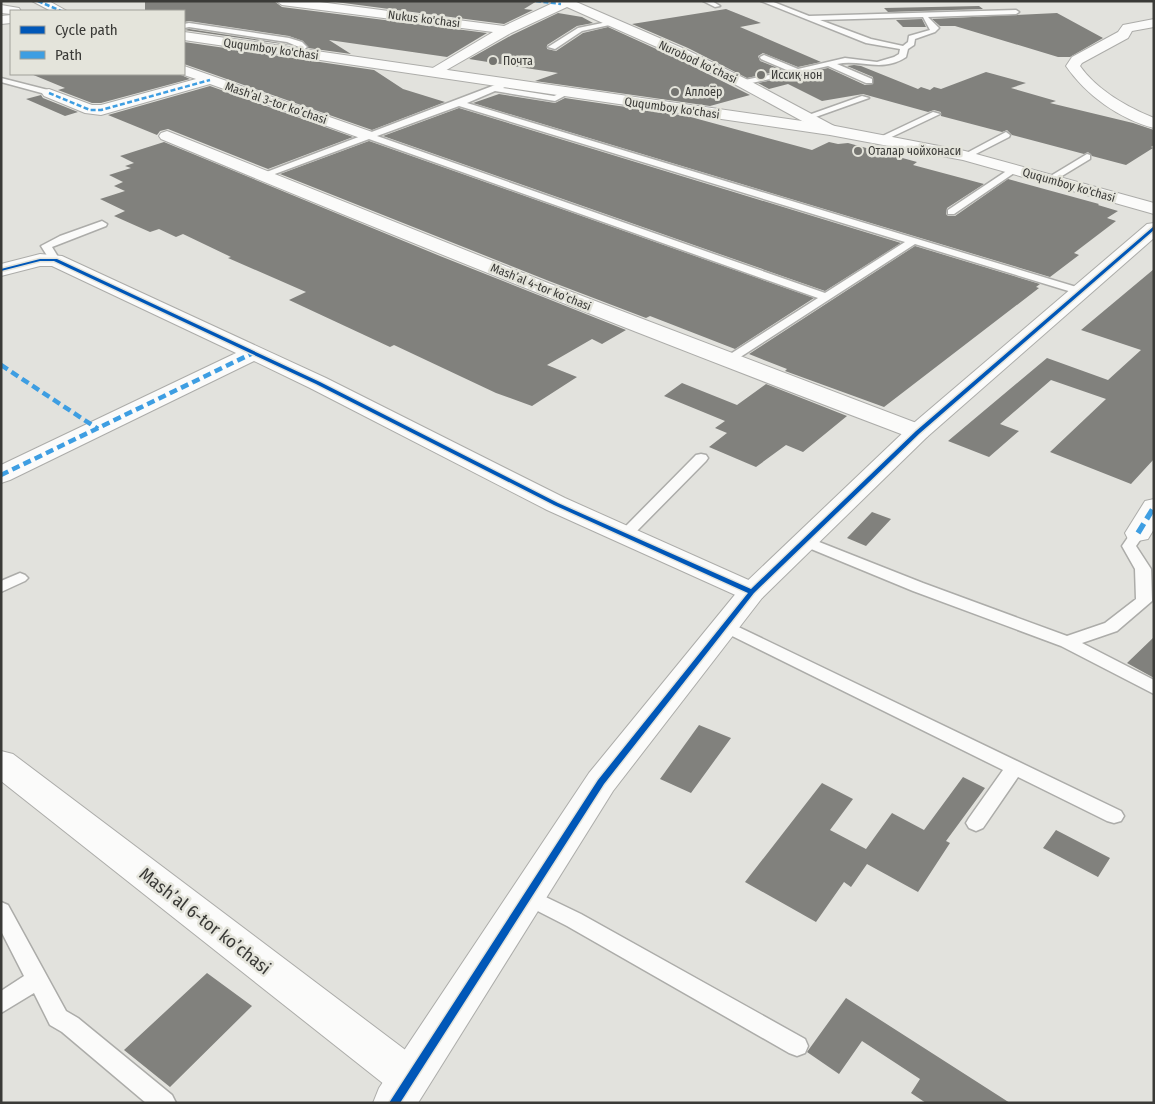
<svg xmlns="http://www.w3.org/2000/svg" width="1155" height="1104" font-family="'Fira Sans Condensed',sans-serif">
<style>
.building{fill:#81817d}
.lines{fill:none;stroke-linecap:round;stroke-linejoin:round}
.service-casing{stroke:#acaca9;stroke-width:3}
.minor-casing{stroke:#acaca9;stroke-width:2}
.tertiary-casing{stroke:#acaca9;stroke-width:2}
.primary-casing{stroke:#acaca9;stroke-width:2}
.service{fill:#fbfbfa;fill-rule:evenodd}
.minor{fill:#fbfbfa;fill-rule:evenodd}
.tertiary{fill:#fbfbfa;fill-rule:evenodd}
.primary{fill:#fbfbfa;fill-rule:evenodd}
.quiet-far2{stroke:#3e9ee2;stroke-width:2.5;stroke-dasharray:5 2.5;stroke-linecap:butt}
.quiet-far1{stroke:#3e9ee2;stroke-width:4.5;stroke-dasharray:8 4.5;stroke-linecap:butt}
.quiet{stroke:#3e9ee2;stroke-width:5.5;stroke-dasharray:11 5.5;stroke-linecap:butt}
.cycleway-casing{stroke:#e4e4db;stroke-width:3}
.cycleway{fill:#0057b8;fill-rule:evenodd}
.poi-dot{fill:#757571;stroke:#e4e4db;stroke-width:2}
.labels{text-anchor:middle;stroke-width:5;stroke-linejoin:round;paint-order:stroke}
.far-street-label{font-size:12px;fill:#3a3a37;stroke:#e4e4db}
.far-poi-label{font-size:12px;fill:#3a3a37;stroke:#e4e4db;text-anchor:start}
.near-street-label{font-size:18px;fill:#3a3a37;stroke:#e4e4db}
</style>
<rect width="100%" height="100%" fill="#e2e2dd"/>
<path class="building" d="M145 1H274L282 7 487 33 447 57 329 40 351 54 308 48 303 41 289 36 189 21 184 22V11H145Z
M328 1H537L524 9 533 10 504 24Z
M979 6 983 9 888 12 884 8Z
M726 9 761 23 740 27 821 62 798 67 763 53 758 56 760 61 783 70 747 78 688 48 632 24Z
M558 13 582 17 593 23 577 26 547 45V49L556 51 583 33 608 27 676 58 750 95 710 106 535 81 558 73 469 59 512 35Z
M1057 13 1103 38 1070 57H1058L955 26H940L932 19Z
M922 19 926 27H903L896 20Z
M189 29 286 44 290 45 184 30Z
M184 42 374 70 403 89 445 102 372 130 184 64Z
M854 65 861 66 918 89 921 87 930 90 934 87 941 89 986 72 1026 83 1011 88 1056 101 1050 103 1133 123 1154 130V145L1151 147 1153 148 1126 165 1092 156 1088 152 1084 154 1012 135 1007 130 1002 132 941 116V112L934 110 928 112 863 94 822 101 788 84 769 89 758 83 828 68 865 85 873 84V77L847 66Z
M31 74H179L190 79 101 103H92L58 90 65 88Z
M210 86 353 137 268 169 168 129 160 131 157 135 108 115Z
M499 94 555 103 565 98 687 116 812 150 829 142 838 144 848 143 917 162 913 165 984 184 947 208 946 214 948 216H955L1008 179 1099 204 1098 205 1118 211 1107 218 1116 221 1074 253 1079 255 1050 277 473 103Z
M41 95 43 98 78 112 65 116 26 99Z
M459 108 901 243 825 291 383 136Z
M369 141 814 298 735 349 650 316 646 318 549 281 280 174Z
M164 142 440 256 626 330 602 344 592 339 547 365 577 377 532 406 496 393 394 345 390 347 289 300 306 292 228 258 231 257 183 234 176 237 159 229 150 232 114 216 125 211 100 199 125 191 114 186 123 182 109 175 131 168 125 166 134 163 120 156Z
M915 246 1040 284 1036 287 1039 288 884 407 785 371 787 369 749 354Z
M1154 269V459L1131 484 1050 452 1106 399 1051 380 1000 424 1019 431 989 457 948 441 1047 358 1108 380 1141 350 1081 330Z
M682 383 737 405 766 384 847 416 803 452 786 445 756 467 709 447 727 433 715 428 725 421 664 396Z
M872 512 891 519 866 546 847 538Z
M1154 637V678L1127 663Z
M699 725 731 738 691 793 660 779Z
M963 777 985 788 946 841 950 843 918 892 867 864 851 887 844 882 816 922 745 882 822 783 853 799 830 830 866 849 892 813 924 830Z
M1056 830 1110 858 1098 877 1043 848Z
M207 973 252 1006 170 1087 124 1050Z
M846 998 1010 1103H926L911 1093 920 1079 862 1041 839 1074 807 1052Z"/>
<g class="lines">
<defs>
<path id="service" d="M703 1H712L720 6 715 7Z
M761 1H771L809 16 1016 10 1019 12 1016 14 928 17 939 28 935 32 915 39 914 45 908 49 906 57C882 73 861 59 837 64L872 79V83H866L828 66 743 85H740V81L789 71 761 59 760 57 764 55 798 69 845 58 877 62 894 57 899 54 900 49 866 43ZM923 17 930 30 909 36 908 42 903 46 871 39 820 20Z
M612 21 615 23 614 24 582 31 555 49 548 47 578 28Z
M189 23 289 38 302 42 307 47 298 55 294 53 299 47 287 42 189 27 184 28V24Z
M1 78 52 91 53 93 49 95 1 82Z
M503 82 510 84 503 88 554 96 566 91 570 93 555 101 495 91 467 103 1083 289 1085 291 1083 293H1075L915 244 728 365 724 364 722 361 724 358 818 298 369 139 264 178H258L256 176ZM459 106 905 242 825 293 377 136Z
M862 96 869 98 810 119 803 117Z
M933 112 940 114 881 142 874 140Z
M1006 132 1010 135 1009 137 968 158 965 159 961 156Z
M1087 154 1090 155V159L1052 182 1049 183 1044 180Z
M1014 166 1019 169 1017 171 954 214H948V210Z
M102 221 107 224 106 226 52 247 60 260 59 262H51L41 246 60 236Z
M701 454 706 455 708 458 706 461 630 538H620L618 535 620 532 696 455Z
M1138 529 1143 530 1145 533 1136 546 1151 569 1152 601 1117 631 1082 643 1154 680V694L1061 646 913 591 799 544 797 541 799 538H809L923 583 1067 636 1105 623 1136 599 1135 569 1122 546 1133 530Z
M20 573 25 575 28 578 25 581 1 592V581Z
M726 621 1121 811 1124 816 1121 821 1114 823 1107 821 1018 777 983 828 976 831 969 828 966 823 969 818 1003 770 720 630 718 626 720 622Z
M527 888 581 914 805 1039 808 1046 805 1053 797 1056 789 1053 567 926 520 902 517 896 520 890Z
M1 902 8 905 66 1011 78 1018 172 1095 176 1103H146L62 1032 50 1025 34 993 1 1013V991L24 976 1 931Z"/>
<path id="minor" d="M32 1H49L67 11H51Z
M276 1H312L504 26 557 1H574L687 50 748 80 836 127 838 130 836 133H824L738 86 677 56 567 7 511 33 436 76 431 75 429 72 431 69 493 32 282 5Z
M11 15V23L1 24V16Z
M1154 19V27L1132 31 1128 38 1082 63 1080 66C1097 90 1127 107 1154 118V128C1119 119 1086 95 1066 66L1072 57 1118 32 1123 25Z
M184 66 375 133 377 136 375 139H363L210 84 101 115 85 113 44 96 42 93 44 90 49 89 92 105H101L196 79 181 74H184Z
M167 131 548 283 927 427 930 432 927 437 918 439 909 437C658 342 409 243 161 139L159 136 161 133Z
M40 254 62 256 326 378 565 498 762 586 766 592 762 598 752 601 742 598 547 510 310 388 254 361 10 480 1 483V465L236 353 52 266H40L1 276V264Z
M1154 499V529L1148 539 1138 541 1128 539 1125 533 1145 501Z
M1 751 13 754 424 1064 430 1078 424 1092 409 1098 394 1092 1 781Z"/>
<path id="tertiary" d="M1154 223V238L927 437 762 598 613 791 418 1103H373L379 1088 589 773 742 586 909 427 1147 224Z"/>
<path id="primary" d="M1 5 19 8 21 11H11V14L1 13Z
M184 32 830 125 965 151 1154 203V214L963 160 830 135 184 40Z"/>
</defs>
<use href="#service" class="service-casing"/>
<use href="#minor" class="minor-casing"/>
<use href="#tertiary" class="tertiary-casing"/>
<use href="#primary" class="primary-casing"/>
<use href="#service" class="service"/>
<use href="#minor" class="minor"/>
<use href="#tertiary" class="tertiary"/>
<use href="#primary" class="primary"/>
<path class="quiet-far2" d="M38 1 61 11
M536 1 561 4
M49 93 90 110H101L210 80"/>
<path class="quiet-far1" d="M1 365 98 429
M1 475 253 353"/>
<path class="quiet" d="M1138 533 1154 507"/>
<defs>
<path id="cycleway" d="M1153 227H1154V230L920 433 754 593 604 784 400 1103H389L598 780 748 593 554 505 316 384 54 261H40L1 271V269L40 259H57L320 382 558 503 751 589 916 431Z"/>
</defs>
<use href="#cycleway" class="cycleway-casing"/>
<use href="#cycleway" class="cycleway"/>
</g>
<g class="poi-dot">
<circle cx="493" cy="61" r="5"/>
<circle cx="761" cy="75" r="5"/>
<circle cx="675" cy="92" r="5"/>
<circle cx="858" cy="151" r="5"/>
</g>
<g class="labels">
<g class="far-street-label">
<text transform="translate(424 19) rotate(7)" y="4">Nukus ko'chasi</text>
<text transform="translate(271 49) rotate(8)" y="4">Ququmboy ko'chasi</text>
<text transform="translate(698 62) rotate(25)" y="4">Nurobod koʻchasi</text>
<text transform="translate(276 103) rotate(19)" y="4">Mashʼal 3-tor koʼchasi</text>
<text transform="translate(672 108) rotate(8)" y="4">Ququmboy ko'chasi</text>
<text transform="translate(1069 185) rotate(16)" y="4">Ququmboy ko'chasi</text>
<text transform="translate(541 287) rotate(22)" y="4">Mashʼal 4-tor koʼchasi</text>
</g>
<g class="far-poi-label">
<text x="503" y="65">Почта</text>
<text x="771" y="79">Иссиқ нон</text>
<text x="685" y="96">Аллоёр</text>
<text x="868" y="155">Оталар чойхонаси</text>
</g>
<g class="near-street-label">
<text transform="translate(205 921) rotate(38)" y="6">Mashʼal 6-tor koʼchasi</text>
</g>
</g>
<rect width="1155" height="1104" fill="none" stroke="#3a3a37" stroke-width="5"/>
<rect x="10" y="10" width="175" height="65" fill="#e4e4db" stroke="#a0a099"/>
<rect x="20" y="26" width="25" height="8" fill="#0057b8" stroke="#a0a099"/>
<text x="55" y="35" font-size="15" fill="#3a3a37">Cycle path</text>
<rect x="20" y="51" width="25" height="8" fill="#3e9ee2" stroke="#a0a099"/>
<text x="55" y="60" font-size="15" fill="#3a3a37">Path</text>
</svg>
